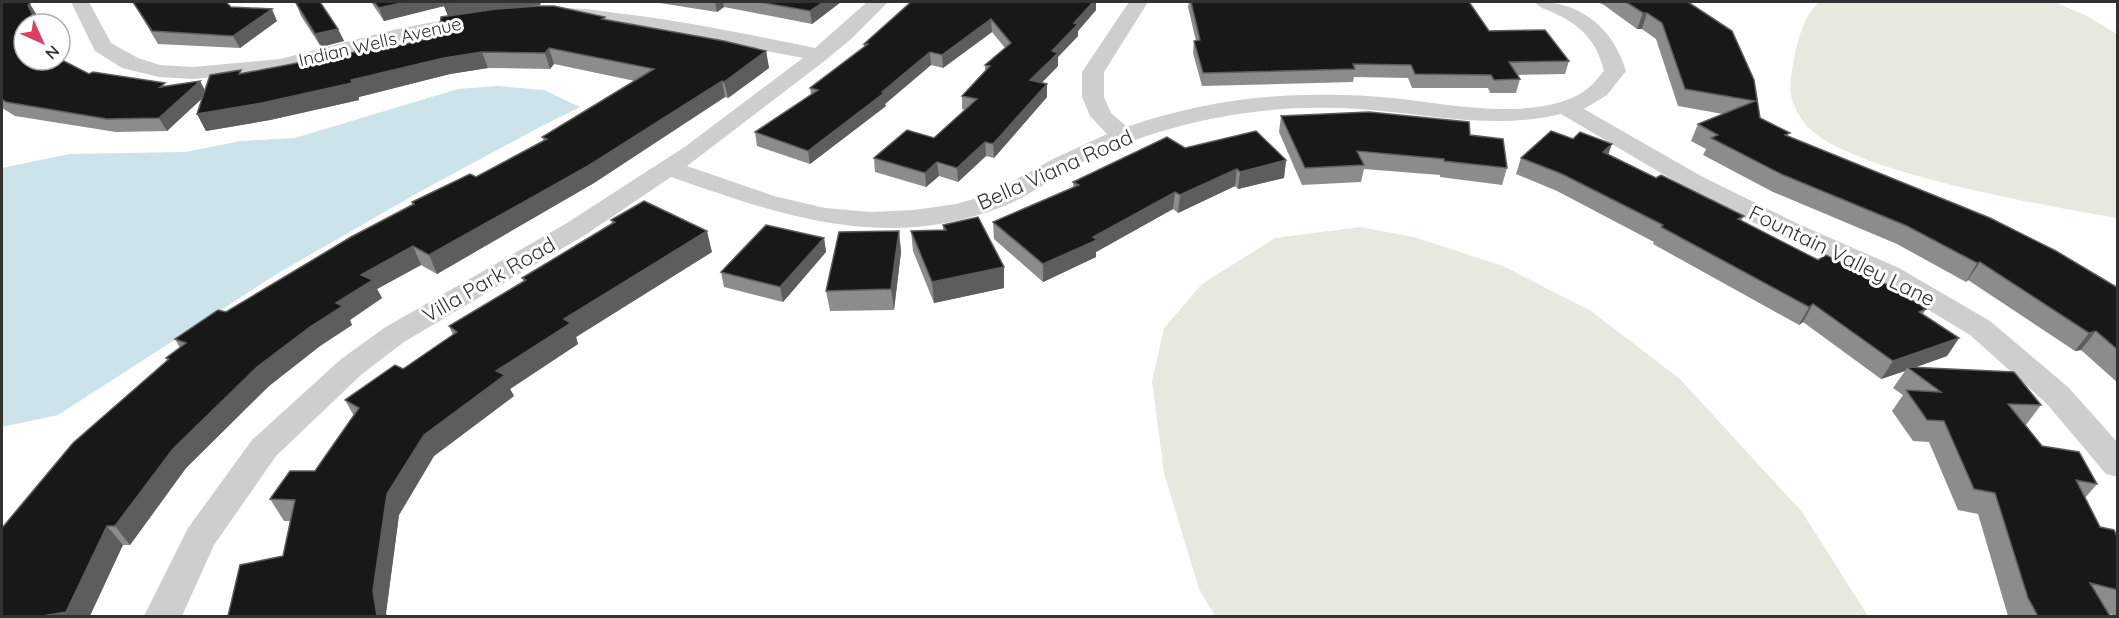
<svg xmlns="http://www.w3.org/2000/svg" width="2119" height="618" font-family="Quicksand,sans-serif">
<style>
.green{fill:#e6eade}
.water{fill:#cbe3e9}
.lines{fill:none;stroke-linecap:round;stroke-linejoin:round}
.minor{fill:#cecece;fill-rule:evenodd}
.wall{fill:#8c8c8c}
.shaded-wall{fill:#5d5d5d}
.building{fill:#181818;stroke:#5d5d5d;stroke-width:1.5}
.labels{text-anchor:middle;stroke-width:6;stroke-linejoin:round;paint-order:stroke}
.far-street-label{font-size:18px;fill:#313131;stroke:#fff}
.street-label{font-size:21px;fill:#313131;stroke:#fff}
</style>
<rect width="100%" height="100%" fill="#fff"/>
<path class="green" d="M1819 2H2055L2087 16 2117 34V218C2056 207 1833 171 1802 120 1788 99 1789 87 1793 64 1797 43 1803 16 1819 2Z
M1360 227 1414 237 1503 266 1591 311 1680 379 1802 512 1868 616H1215L1199 589 1164 473 1152 381 1164 328 1202 284 1275 238Z"/>
<path class="water" d="M497 86 544 90 580 107 538 128 421 191 280 272 58 415 2 427V168L69 154 185 152 241 141 295 138 458 89Z"/>
<g class="lines">
<path class="minor" d="M71 2H89L111 43 138 58 160 65 193 67 280 59 397 29 477 14 484 16 487 20 484 24 477 26 398 41 280 71 193 79 159 77 122 68 95 51Z
M867 2H888L850 40 827 59 687 166 774 196 825 208 870 212 914 210 956 204 988 195 1053 159 1107 134 1090 116 1082 97V72L1129 2H1148L1104 72V97L1111 113 1127 127C1184 107 1246 96 1306 95 1335 94 1364 95 1393 98 1448 104 1521 120 1574 97 1586 92 1596 81 1604 71 1597 42 1582 26 1556 14 1549 10 1540 9 1535 2 1580 0 1614 29 1626 71L1607 95 1584 109 1701 176 1796 223 1899 268 1990 321 2069 388 2118 443V477L2106 474 2047 404 1970 335 1879 280 1778 235 1683 186 1561 114C1504 128 1449 118 1391 112 1349 107 1304 106 1262 111 1198 118 1138 135 1081 163 1055 176 1031 195 1004 206 886 253 783 216 671 177L585 235 404 342 362 374 276 456 214 545 182 616H144L188 528 252 440 340 360 384 328 567 223 686 146 803 58 659 31 561 20 554 18 551 14 554 10C571 6 592 10 609 12 679 20 747 34 815 48Z"/>
</g>
<path class="wall" d="M2 2H29L38 17H36L39 24H24V60L89 74 167 86 205 90 242 73 397 46 439 36 448 16 444 6 384 21 371 2H541L540 5 528 6 605 17 606 20 766 51 769 68 728 98 725 97 594 183 437 274 421 265 377 289 382 298 350 320 352 325 320 346 269 386 186 468 130 545H123L2 616 167 360 166 358 180 348 175 339 226 312 413 205 412 202 476 177 544 141 542 137 635 81 554 64 550 69 488 68 450 74 359 97V100L270 120 206 131 197 114 202 98 167 131 116 132 15 116 2 108Z
M133 2H226L231 7 277 21 240 48 158 44Z
M653 2H841L812 24 724 7 717 12Z
M911 2 1096 3V10L1078 31V36L1058 57V66L1041 83 1047 97 994 158 986 156 958 182 939 176 926 187 875 172 874 158 934 138 965 110 962 109V96L985 71V65L1005 48 992 32 943 68 931 65 885 104 886 106 810 164 757 146 755 132 811 95 810 88 864 47V44Z
M1189 2H1469L1489 31 1569 61 1565 74 1518 75 1520 79 1516 93H1490L1488 88H1412L1408 78 1354 77 1353 82 1202 86 1193 53 1194 41H1196L1188 7Z
M1597 2H1688L1732 31 1760 118 1788 136 2118 288V383L2081 350 2075 351 1968 280 1966 282 1897 244 1773 192 1703 155 1706 149 1691 141 1698 124 1723 114 1678 106 1656 39 1642 29H1637L1604 5Z
M296 3 338 29 344 41 321 47 301 16Z
M1281 116 1470 135 1507 168 1502 185 1440 177V175L1364 169 1361 182 1302 185 1279 132Z
M1573 139 1608 154 1656 178 1744 216 1741 221 1818 260 1926 309 1923 314 1959 338 1947 356 1914 368 2041 405 2026 425 2042 446 2097 484 2085 498 2100 527 2118 539V616L2108 614 2110 616H2008L1978 514 1958 510 1929 442 1913 441 1892 411 1903 395 1893 388 1905 371 1881 379 1803 322 1799 325 1653 244 1654 242 1557 191 1516 174 1521 158Z
M1185 148 1286 160 1284 178 1238 189 1235 186 1178 213 1173 209 1096 252V257L1043 282 994 239 993 222 1073 188V182Z
M611 220 712 252 576 337 578 344 510 389 514 396 434 456 399 515 386 613 283 556 290 521H284L270 499 315 471 354 416 345 400 403 369 453 335 449 326 524 282 522 278 612 223Z
M943 225 1004 267V288L934 303 913 251 911 231H943Z
M899 231 901 252 894 310 830 311 826 291Z
M824 238 826 252 783 302 724 287 721 272Z"/>
<path class="shaded-wall" d="M28 2 38 17H36L39 24H37L28 5Z
M406 2H541L540 5 448 16 444 6 384 21 379 8Z
M715 2H723L724 7 717 12Z
M823 2H841L812 24 810 11Z
M1091 2H1097L1096 3V10L1078 31V36L1058 57V66L1031 94 1030 80Z
M272 9 277 21 240 48 233 36Z
M1643 13H1647L1642 29H1637Z
M991 19 992 32 943 68 942 55Z
M338 29 344 41 321 47 315 34Z
M549 48 554 64 550 69 545 53Z
M766 51 769 68 728 98 724 82Z
M482 52 488 68 450 74 359 97V100L270 120 206 131 197 114 351 80 444 58Z
M930 52 931 65 885 104 886 106 810 164 808 151 882 92Z
M200 81 207 94 167 131 159 118Z
M722 81 725 97 594 183 437 274 429 255Z
M1047 84V97L994 158 993 144Z
M985 142 986 156 958 182 957 168Z
M1612 144 1606 161 1603 152Z
M1286 160 1284 178 1238 189 1240 172Z
M937 162 939 176 926 187 925 173Z
M1237 169 1235 186 1178 213 1180 195Z
M1175 192 1173 209 1096 252V257L1043 282V264Z
M707 231 712 252 576 337 578 344 510 389 514 396 434 456 399 515 386 613 387 616H377L373 591 387 494 424 435 496 371 564 319Z
M899 231 901 252 894 310 891 289Z
M824 238 826 252 783 302 780 287Z
M413 246 421 265 377 289 382 298 350 320 352 325 320 346 269 386 186 468 130 545 115 526 173 449 257 367 336 303 361 275Z
M1980 262 1968 280 1966 282 1977 263Z
M1004 267V288L934 303 932 282Z
M1813 304 1803 322 1799 325 1809 307Z
M2096 331 2081 350 2075 351 2089 333Z
M1959 338 1947 356 1910 369 1907 367 1905 371 1881 379 1893 361Z
M107 526 123 545 90 616H42Z"/>
<path class="building" d="M2 2H28L30 4 28 5 37 24H24V60H60V59L89 74 93 72 165 83 160 87 200 81 159 118 107 119 6 102 2 99Z
M133 2H226L231 7 272 9 233 36 152 31Z
M302 2H320L338 29 315 34 296 3Z
M374 2H406L379 8Z
M443 2H461L443 4Z
M759 2H823L810 11Z
M911 2H1093L1074 23 1078 24 1052 51 1058 53 1030 80 1047 84 993 144 985 142 957 168 937 162 925 173 874 158 907 130 934 138 977 99 962 96 990 66 985 65 1011 43 991 19 942 55 930 52 882 92 884 93 808 151 755 132 818 90 810 88 868 44H864Z
M1191 2H1469L1489 31 1545 30 1569 61 1509 62 1520 79 1494 80 1491 75 1415 74 1411 65 1353 64 1355 69 1203 73 1194 41 1200 40Z
M1626 2H1688L1732 31 1754 80 1760 118 1790 133 1785 135 1990 218 2056 251 2118 288V350L2096 331 2089 333 1980 262 1977 263 1907 226 1781 174 1711 138 1718 135 1698 124 1755 101 1685 89 1662 23 1647 13H1643Z
M538 6H554L605 17 602 19 724 41 766 51 724 82 722 81 588 166 429 255 413 246 361 275 373 280 336 303 343 306 310 327 257 367 173 449 115 526H107L66 612 42 616H2V528L73 443 169 359 166 358 186 343 175 339 218 310 226 312 351 237 414 204 412 202 470 174 476 177 547 139 542 137 654 69 549 48 545 53 482 52 444 58 351 80 352 83 262 103 197 114 210 75 241 70 239 74 355 52 354 47 394 37 397 46 439 36 441 17 496 9Z
M1369 112 1469 122 1470 135 1503 139 1507 168 1444 161V159L1357 151 1364 165 1305 168 1281 116Z
M1256 131 1286 160 1240 172 1237 169 1180 195 1175 192 1093 237 1097 240 1043 264 993 222 1079 185 1073 182 1167 137 1185 148Z
M1551 131 1573 139 1580 132 1612 144 1603 152 1656 178 1661 175 1744 216 1738 219 1818 260 1826 255 1896 289 1926 309 1919 312 1959 338 1893 361 1813 304 1809 307 1661 227 1663 225 1562 174 1521 158Z
M644 201 707 231 564 319 571 323 496 371 505 375 424 435 387 494 373 591 377 616H228L240 565 283 556 295 500 270 499 290 471H315L359 408 345 400 395 365 403 369 457 332 449 326 526 280 522 278 615 222 611 220Z
M978 217 1004 267 932 282 911 231 946 230 943 225Z
M766 225 824 238 780 287 721 272Z
M899 231 891 289 826 291 839 232Z
M1907 367 2014 372 2041 405 2008 404 2042 446 2079 452 2097 484 2076 480 2100 527 2114 530 2118 539V590L2090 583 2110 616H2038L2028 598 1995 493 1974 489 1944 421 1927 420 1906 390 1941 392Z"/>
<g class="labels">
<g class="far-street-label">
<text transform="translate(380 42) rotate(-13)" y="6">Indian Wells Avenue</text>
</g>
<g class="street-label">
<text transform="translate(1055 170) rotate(-24)" y="7">Bella Viana Road</text>
<text transform="translate(1842 256) rotate(26)" y="7">Fountain Valley Lane</text>
<text transform="translate(489 280) rotate(-30)" y="7">Villa Park Road</text>
</g>
</g>
<rect width="2119" height="618" fill="none" stroke="#313131" stroke-width="6"/>
<g transform="translate(42 42) rotate(135)"><circle r="28" fill="#ffffff" stroke="#adadad" stroke-width="1.5"/>
<path d="M0-4.5L10 22L0 15L-10 22Z" fill="#db4064"/>
<text y="-9" font-size="16" font-weight="bold" text-anchor="middle" fill="#313131">N</text>
</g>
</svg>
